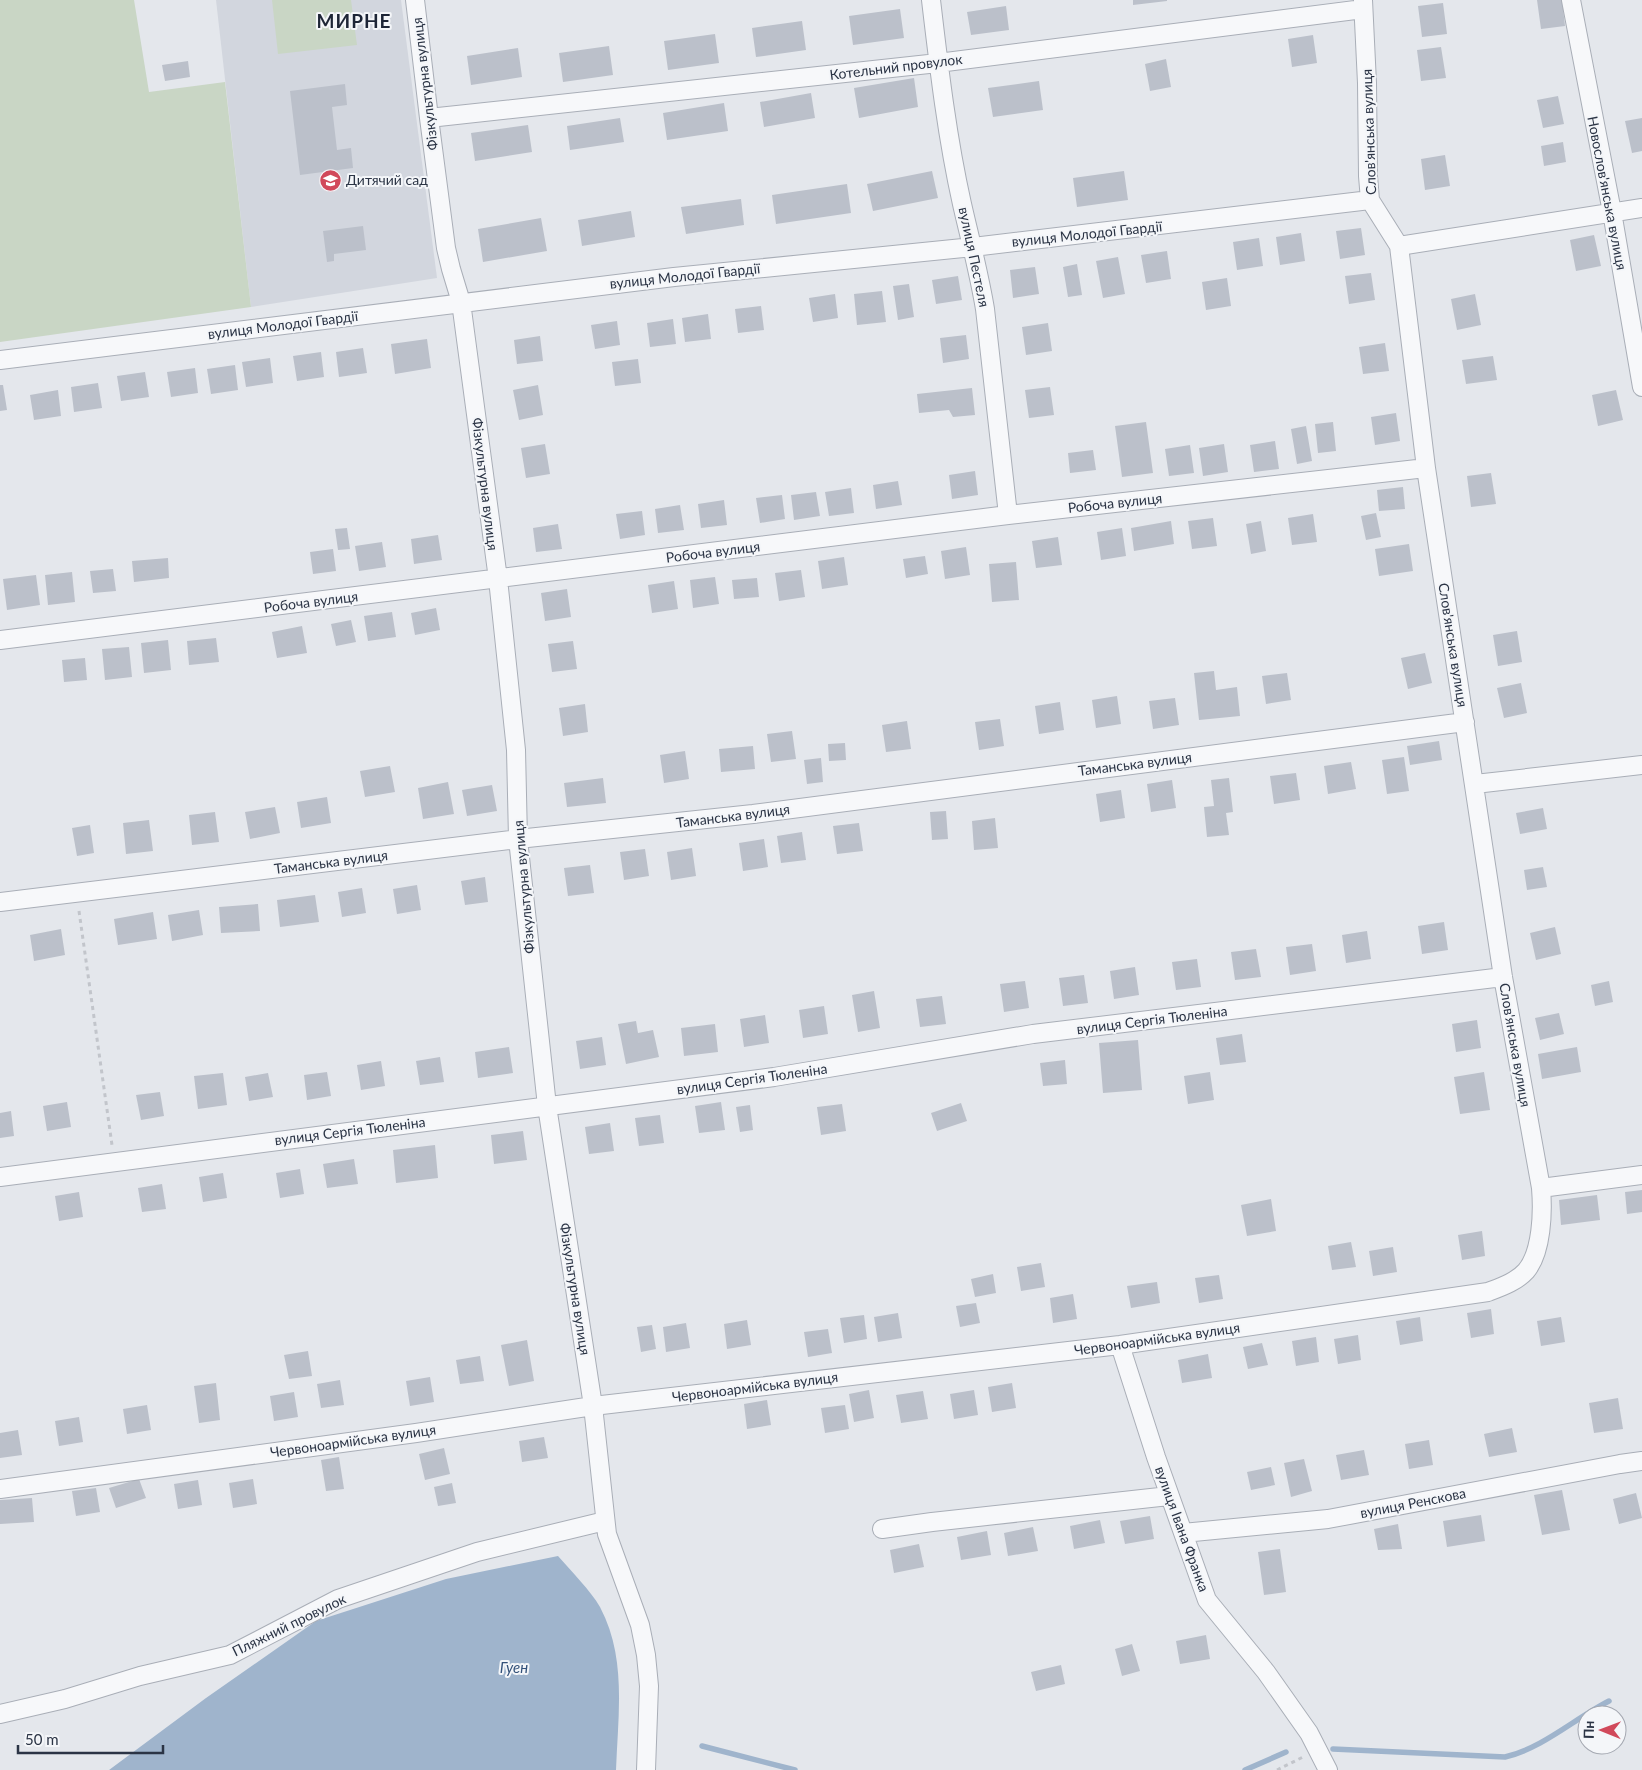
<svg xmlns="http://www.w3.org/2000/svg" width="1642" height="1770" font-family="Lato,sans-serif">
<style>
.built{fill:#d2d6de}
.green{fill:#c9d6c5}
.water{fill:#9fb4cc}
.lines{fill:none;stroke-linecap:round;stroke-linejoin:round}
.stream{stroke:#9fb4cc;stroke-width:5.5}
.building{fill:#bbc0ca}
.minor-casing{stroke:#a9aeb7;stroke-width:20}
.path{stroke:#c2c5cb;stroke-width:3;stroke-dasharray:4 4;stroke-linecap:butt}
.minor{stroke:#f7f8fa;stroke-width:18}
.labels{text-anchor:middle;stroke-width:4;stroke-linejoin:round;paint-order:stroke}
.street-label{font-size:14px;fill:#2b3445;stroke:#f4f6f9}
.poi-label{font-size:14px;fill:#2b3445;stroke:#f4f6f9;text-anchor:start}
.water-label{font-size:15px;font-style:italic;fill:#34527a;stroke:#f4f6f9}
.district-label{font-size:19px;font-weight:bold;letter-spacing:1px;fill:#1d2536;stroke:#f4f6f9}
</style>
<rect width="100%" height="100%" fill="#e4e7ec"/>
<path class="built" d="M216 0H401L437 278 251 307Z"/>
<path class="green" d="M0 0H134L149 92 225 82 251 307 0 342Z
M272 0H351L357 45 278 54Z"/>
<path class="water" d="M558 1556C571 1571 591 1591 600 1607 627 1658 618 1714 616 1770H109L206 1698 316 1621 446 1579Z"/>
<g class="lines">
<path class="stream" d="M702 1746 795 1770
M1333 1749 1505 1757C1543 1748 1574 1719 1609 1701
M1245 1770 1286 1752"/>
</g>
<path class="building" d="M1133 0H1167V1L1133 5Z
M1537 0H1562L1565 26 1541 29Z
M1443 3 1447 34 1422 37 1418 6Z
M1006 6 1009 30 971 35 967 12Z
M900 9 904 38 853 45 849 16Z
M802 21 806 50 756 57 752 28Z
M715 34 719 63 668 70 664 41Z
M1313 35 1317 63 1292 67 1288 39Z
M609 46 613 75 563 82 559 53Z
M1441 47 1446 78 1421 81 1417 50Z
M518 48 522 77 471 85 467 56Z
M1166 59 1171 87 1150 91 1145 64Z
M188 61 190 77 165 81 162 65Z
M914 78 918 107 859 118 854 88Z
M1039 81 1043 110 993 117 988 88Z
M345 84 347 105 332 107 337 150 351 148 353 168 300 175 290 91Z
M811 93 815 118 764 127 760 102Z
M1558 96 1564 124 1543 128 1537 100Z
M724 103 728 131 667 140 663 113Z
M620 118 624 142 570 150 567 126Z
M1642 118V151L1632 153 1625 121Z
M528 125 532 152 475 161 471 133Z
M1563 142 1566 162 1544 166 1541 146Z
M1445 155 1450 186 1425 190 1421 159Z
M932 171 938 198 873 211 867 184Z
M1124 171 1128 200 1077 207 1073 178Z
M847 184 851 213 776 224 772 195Z
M741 199 744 225 686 234 681 207Z
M631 211 635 237 582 246 578 220Z
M541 218 547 251 483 262 478 229Z
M363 226 366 250 334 254V261L327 262 323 231Z
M1361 228 1365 255 1340 259 1336 231Z
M1301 233 1305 261 1280 265 1276 237Z
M1594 235 1601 266 1576 271 1570 240Z
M1259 238 1263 266 1237 270 1233 242Z
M1167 251 1171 279 1146 283 1141 255Z
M1118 257 1125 294 1103 298 1096 261Z
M1077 264 1082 295 1068 297 1063 267Z
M1035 267 1039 294 1013 298 1010 270Z
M1371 273 1375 300 1349 304 1345 276Z
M958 276 962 300 936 304 932 280Z
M1227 278 1231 306 1206 310 1202 282Z
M909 284 914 317 898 320 893 286Z
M882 291 886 322 857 325 854 294Z
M835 294 838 318 813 322 809 298Z
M1475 294 1481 325 1457 330 1451 299Z
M761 306 764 330 738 333 735 309Z
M708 314 711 339 685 342 682 318Z
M673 319 676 344 650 347 647 323Z
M617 321 620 345 595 349 591 325Z
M1048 323 1052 351 1026 355 1022 327Z
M966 335 969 359 943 363 940 338Z
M540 336 543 361 517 364 514 340Z
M427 339 431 368 395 374 391 344Z
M1385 343 1389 371 1363 374 1359 347Z
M363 348 367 373 339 377 336 352Z
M321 352 324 377 297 381 293 356Z
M1493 356 1497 380 1466 384 1462 360Z
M270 358 273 383 246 387 242 362Z
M638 359 641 383 615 386 612 362Z
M235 365 238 390 211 394 207 369Z
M195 368 198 393 171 397 167 372Z
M145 372 149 397 121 401 117 376Z
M98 383 102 408 74 412 71 387Z
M0 385H3L7 410 0 411Z
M538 385 543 415 519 420 513 390Z
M1050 387 1054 415 1029 418 1025 390Z
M972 388 975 415 953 417 949 410 919 413 917 394Z
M58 390 61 416 34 420 30 395Z
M1616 390 1623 420 1598 426 1592 395Z
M1396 413 1400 441 1375 445 1371 417Z
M1146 422 1153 473 1122 477 1115 426Z
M1333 422 1336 451 1318 453 1315 424Z
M1306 426 1312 461 1297 464 1291 429Z
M1275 441 1279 469 1254 472 1250 445Z
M545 444 550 474 526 478 521 448Z
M1224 444 1228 472 1203 476 1199 448Z
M1190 445 1194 473 1169 476 1165 449Z
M1093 450 1096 470 1070 473 1068 453Z
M975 471 978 495 952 499 949 475Z
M1491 473 1496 504 1471 507 1467 476Z
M898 481 902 505 876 509 873 485Z
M1403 487 1405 509 1379 511 1377 490Z
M851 488 854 513 829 516 825 492Z
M816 492 820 516 794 520 791 495Z
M782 495 785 519 760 523 756 498Z
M724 500 727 525 701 528 698 504Z
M680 505 684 530 658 533 655 509Z
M642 511 645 535 620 539 616 514Z
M1376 513 1381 537 1366 540 1361 516Z
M1313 514 1317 542 1292 545 1288 518Z
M1213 518 1217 546 1192 549 1188 521Z
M1171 521 1174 544 1134 551 1131 528Z
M1261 521 1266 551 1251 554 1246 524Z
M558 524 562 549 536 552 533 528Z
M347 528 350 549 338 550 335 529Z
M1122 528 1126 556 1101 560 1097 532Z
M438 535 442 560 414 564 411 539Z
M1058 537 1062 565 1036 568 1032 541Z
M382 542 386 567 359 571 355 546Z
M1409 544 1413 571 1379 576 1375 549Z
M966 547 970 575 945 579 941 551Z
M333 549 336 571 313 574 310 552Z
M925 556 928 574 906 578 903 559Z
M844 557 848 585 822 589 818 561Z
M168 558 169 578 134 582 132 561Z
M1016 562 1019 600 992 602 989 564Z
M113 569 116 591 93 593 90 571Z
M801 570 805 597 779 601 775 573Z
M72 572 75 602 48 605 45 575Z
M36 575 40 605 7 610 3 579Z
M715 577 719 604 693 608 690 580Z
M757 578 759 597 734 599 732 580Z
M674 581 678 609 652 613 648 585Z
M567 589 571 617 545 621 541 593Z
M436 608 440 630 415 635 411 613Z
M392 612 396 637 368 641 364 616Z
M351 620 356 642 336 646 331 624Z
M302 626 307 653 277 658 272 632Z
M1517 631 1522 662 1498 666 1493 635Z
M216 638 219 662 189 665 187 641Z
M168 640 171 670 144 673 141 643Z
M573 641 577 669 552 672 548 644Z
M129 647 132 677 105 680 102 649Z
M1425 653 1432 683 1408 689 1401 658Z
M85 658 87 680 64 682 62 660Z
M1214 671 1216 690 1237 687 1240 716 1199 720 1194 673Z
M1287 673 1291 700 1266 704 1262 676Z
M1521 683 1527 713 1504 718 1497 688Z
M1117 696 1121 724 1096 728 1092 700Z
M1175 698 1179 725 1153 729 1149 701Z
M1060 702 1064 730 1039 734 1035 706Z
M585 704 588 732 563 736 559 708Z
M1000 719 1004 746 979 750 975 722Z
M907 721 911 749 886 752 882 725Z
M792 731 796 759 771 762 767 734Z
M1439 741 1442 760 1410 765 1407 746Z
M845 743 846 760 829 761 828 744Z
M753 746 755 769 721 772 719 749Z
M685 751 689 779 664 783 660 755Z
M1404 757 1409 791 1387 794 1382 760Z
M821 758 823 782 807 784 804 760Z
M1351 762 1356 789 1328 794 1324 766Z
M390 766 395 792 365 797 360 771Z
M1296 773 1300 800 1274 804 1270 776Z
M603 778 606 803 567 807 564 783Z
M1229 778 1233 812 1226 813 1229 835 1207 837 1204 807 1214 806 1211 780Z
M1172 780 1176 808 1151 812 1147 784Z
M448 782 454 814 423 819 418 788Z
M492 785 497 811 467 816 462 790Z
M1121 790 1125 818 1100 822 1096 794Z
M327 797 331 823 301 828 297 802Z
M275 807 280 833 250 839 245 812Z
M1543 808 1547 829 1520 834 1516 813Z
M946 811 948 839 932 840 930 812Z
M215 812 219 842 192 845 189 815Z
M995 818 998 848 974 850 972 821Z
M149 820 153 851 126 854 123 823Z
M859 823 863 851 837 854 833 826Z
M90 825 94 853 77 856 72 828Z
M802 832 806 860 781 863 777 836Z
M764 839 768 867 743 871 739 843Z
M692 848 696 876 671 880 667 852Z
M645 849 649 876 624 880 620 852Z
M590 865 594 893 568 896 564 868Z
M1543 867 1547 887 1527 890 1524 870Z
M485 877 488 902 465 905 461 881Z
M417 885 421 910 397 914 393 889Z
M362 888 366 913 342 917 338 892Z
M315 895 319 922 280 927 277 900Z
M258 904 260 931 221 933 219 907Z
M199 910 203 935 172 941 168 915Z
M153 912 157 939 118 945 114 919Z
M1444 922 1448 950 1422 954 1418 926Z
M1555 927 1561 954 1536 960 1530 933Z
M61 929 65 955 34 961 30 935Z
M1367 931 1371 959 1346 963 1342 935Z
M1312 944 1316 971 1290 975 1286 947Z
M1256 949 1261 977 1235 980 1231 952Z
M1197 959 1201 987 1176 990 1172 962Z
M1135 967 1139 995 1114 999 1110 971Z
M1084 975 1088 1003 1063 1006 1059 978Z
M1025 981 1029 1008 1004 1012 1000 984Z
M1609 981 1613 1002 1595 1006 1591 985Z
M874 991 880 1028 858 1032 852 995Z
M942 996 946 1024 920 1027 916 999Z
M824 1006 828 1034 803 1038 799 1010Z
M1559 1013 1564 1034 1540 1040 1535 1018Z
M765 1015 769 1043 744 1047 740 1019Z
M1477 1020 1481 1048 1456 1052 1452 1024Z
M636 1021 638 1033 653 1030 659 1057 626 1064 618 1024Z
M715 1024 718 1052 684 1056 681 1028Z
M1242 1034 1246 1062 1220 1065 1216 1038Z
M602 1037 606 1065 580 1069 576 1041Z
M1138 1040 1142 1090 1103 1093 1099 1043Z
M509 1047 513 1073 478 1078 475 1052Z
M1577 1047 1581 1072 1542 1079 1538 1054Z
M440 1057 444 1082 420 1085 416 1061Z
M1065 1060 1067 1084 1043 1086 1040 1063Z
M381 1061 385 1086 361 1090 357 1065Z
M327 1072 331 1096 307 1100 304 1075Z
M1210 1072 1214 1100 1188 1104 1184 1076Z
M1484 1072 1490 1110 1460 1114 1454 1077Z
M223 1073 227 1105 198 1109 194 1076Z
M268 1073 273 1097 249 1101 245 1077Z
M160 1092 164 1116 141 1120 136 1095Z
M67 1102 71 1127 47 1131 43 1106Z
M721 1102 725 1130 699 1133 695 1106Z
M961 1103 967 1121 937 1131 931 1113Z
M842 1104 846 1131 821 1135 817 1107Z
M750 1105 753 1130 740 1132 736 1107Z
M11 1111 14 1136 0 1138V1113Z
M660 1115 664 1143 639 1146 635 1118Z
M610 1123 614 1151 589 1154 585 1127Z
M523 1131 527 1160 494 1164 491 1135Z
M435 1145 438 1178 396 1183 393 1150Z
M354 1159 358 1184 327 1188 323 1164Z
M300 1169 304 1194 280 1198 276 1173Z
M223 1173 227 1198 203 1202 199 1177Z
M162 1184 166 1209 142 1212 138 1188Z
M1642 1190V1212L1627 1214 1625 1192Z
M79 1192 83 1217 59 1221 55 1196Z
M1597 1195 1600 1220 1561 1225 1559 1200Z
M1271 1199 1276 1231 1247 1236 1241 1205Z
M1482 1231 1485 1256 1462 1260 1458 1235Z
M1351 1242 1356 1267 1332 1270 1328 1246Z
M1393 1247 1397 1272 1373 1276 1369 1251Z
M1041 1263 1045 1287 1021 1291 1017 1267Z
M993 1274 996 1293 975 1297 971 1279Z
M1219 1275 1223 1299 1199 1303 1195 1278Z
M1157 1282 1160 1303 1131 1308 1127 1286Z
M1073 1294 1077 1319 1053 1323 1050 1298Z
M976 1303 980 1323 960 1327 956 1306Z
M1491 1309 1494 1334 1471 1338 1467 1313Z
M898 1313 902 1338 878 1342 874 1317Z
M864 1315 867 1339 844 1343 840 1318Z
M1420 1317 1423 1341 1400 1345 1396 1321Z
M1561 1317 1565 1342 1541 1346 1537 1321Z
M747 1320 751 1345 727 1349 724 1324Z
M686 1323 690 1348 666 1352 663 1327Z
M652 1325 656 1349 641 1352 637 1327Z
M828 1329 832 1353 808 1357 804 1332Z
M1358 1335 1361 1360 1338 1364 1334 1339Z
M1316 1337 1319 1362 1296 1366 1292 1341Z
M527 1340 534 1381 509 1386 501 1345Z
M1262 1343 1268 1365 1248 1369 1243 1347Z
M308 1351 312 1376 289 1379 284 1355Z
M1208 1354 1212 1378 1182 1383 1178 1360Z
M480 1356 484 1381 460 1384 456 1360Z
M430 1377 434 1402 410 1406 406 1381Z
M340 1380 344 1405 321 1408 317 1384Z
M216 1383 220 1420 199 1423 194 1386Z
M1012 1383 1016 1408 992 1412 988 1387Z
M869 1390 874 1418 854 1422 849 1394Z
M974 1390 978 1415 954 1419 950 1394Z
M923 1391 928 1419 901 1423 896 1395Z
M294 1392 298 1417 274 1421 270 1396Z
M1618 1398 1623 1429 1594 1433 1589 1403Z
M767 1400 771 1425 747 1429 744 1404Z
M147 1405 151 1430 127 1434 123 1409Z
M845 1405 849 1429 825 1433 821 1408Z
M79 1417 83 1442 59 1446 55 1421Z
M1512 1428 1517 1452 1489 1457 1484 1434Z
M18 1430 22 1455 0 1458V1433Z
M544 1437 548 1458 522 1462 519 1441Z
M1429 1440 1433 1465 1409 1469 1405 1444Z
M444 1448 450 1474 425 1480 419 1454Z
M1364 1450 1369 1475 1341 1480 1336 1455Z
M339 1457 344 1489 326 1491 321 1460Z
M1304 1459 1312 1491 1291 1497 1284 1463Z
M1271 1467 1275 1485 1251 1490 1247 1472Z
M139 1479 146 1498 116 1508 109 1488Z
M253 1479 257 1504 233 1508 229 1483Z
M198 1480 202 1505 178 1509 174 1484Z
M452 1483 456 1503 438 1506 434 1487Z
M96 1488 100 1512 76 1516 72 1491Z
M1562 1490 1570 1530 1542 1535 1534 1495Z
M1636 1493 1642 1518 1619 1524 1613 1499Z
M32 1498 34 1522 0 1524V1500Z
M1481 1515 1485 1541 1447 1547 1443 1521Z
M1150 1516 1154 1539 1125 1544 1120 1521Z
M1100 1520 1105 1543 1074 1549 1070 1526Z
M1398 1524 1402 1549 1378 1550 1374 1529Z
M1033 1527 1038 1551 1008 1556 1004 1533Z
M987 1531 991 1555 961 1560 957 1537Z
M919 1544 924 1567 894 1573 890 1550Z
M1280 1549 1286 1592 1264 1595 1258 1552Z
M1206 1635 1210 1659 1180 1664 1176 1641Z
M1132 1644 1140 1671 1122 1676 1115 1649Z
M1061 1665 1065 1684 1036 1691 1031 1672Z"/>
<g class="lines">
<defs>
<path id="minor" d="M415 0 429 118 446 248 451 269 461 302 498 579 516 750 518 839 547 1106 593 1406 607 1534 640 1625 646 1655 649 1686 646 1770
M931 0C939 68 947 137 962 204 970 239 979 273 985 309L1008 515
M1571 0 1612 212 1642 387
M429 118 938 63 1363 9
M1399 246 1642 208
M0 360 674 277 973 247 1370 200
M0 640 1008 515 1426 468
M1475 784 1642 765
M0 902 518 839 753 814 1465 722
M0 1177 774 1077 1033 1034 1503 977
M1541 1188 1642 1175
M1120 1345 1156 1457 1207 1600 1266 1672 1309 1733 1328 1770
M0 1489 416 1433 593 1406 1120 1345 1488 1292C1501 1287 1516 1282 1526 1271 1542 1252 1543 1212 1541 1188L1503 977 1426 468 1399 246 1370 200 1368 176 1367 83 1363 0
M882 1529 932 1522 1169 1496
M1183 1533 1328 1519 1620 1464 1642 1461
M0 1714 65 1699 140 1676 230 1655 338 1599 477 1552 605 1521"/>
</defs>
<use href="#minor" class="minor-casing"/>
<path class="path" d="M79 911 112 1145
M1277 1770 1303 1757"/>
<use href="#minor" class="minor"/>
</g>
<defs>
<symbol id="school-disc" viewBox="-11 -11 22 22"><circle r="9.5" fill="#d1495b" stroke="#f4f6f9"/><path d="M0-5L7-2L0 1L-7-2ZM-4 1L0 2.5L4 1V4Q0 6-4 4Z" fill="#fff"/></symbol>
</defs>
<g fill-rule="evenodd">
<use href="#school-disc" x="318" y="168" width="25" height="25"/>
</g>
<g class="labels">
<g class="street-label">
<text transform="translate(896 67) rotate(-7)" y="5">Котельний провулок</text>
<text transform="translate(425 84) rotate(-97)" y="5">Фізкультурна вулиця</text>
<text transform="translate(1369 132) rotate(-92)" y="5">Слов'янська вулиця</text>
<text transform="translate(1607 193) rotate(79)" y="5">Новослов'янська вулиця</text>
<text transform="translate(1087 234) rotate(-6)" y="5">вулиця Молодої Гвардії</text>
<text transform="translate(974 257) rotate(78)" y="5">вулиця Пестеля</text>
<text transform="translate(685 276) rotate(-6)" y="5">вулиця Молодої Гвардії</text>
<text transform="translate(283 325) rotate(-7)" y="5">вулиця Молодої Гвардії</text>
<text transform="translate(485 484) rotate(83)" y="5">Фізкультурна вулиця</text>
<text transform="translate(1115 503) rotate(-6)" y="5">Робоча вулиця</text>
<text transform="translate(713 552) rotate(-7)" y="5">Робоча вулиця</text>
<text transform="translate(311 602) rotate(-7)" y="5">Робоча вулиця</text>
<text transform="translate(1453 645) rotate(81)" y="5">Слов'янська вулиця</text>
<text transform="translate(1135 764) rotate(-7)" y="5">Таманська вулиця</text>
<text transform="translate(733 816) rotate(-7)" y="5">Таманська вулиця</text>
<text transform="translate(331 862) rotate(-7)" y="5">Таманська вулиця</text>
<text transform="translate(524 887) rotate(-95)" y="5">Фізкультурна вулиця</text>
<text transform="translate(1152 1020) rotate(-7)" y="5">вулиця Сергія Тюленіна</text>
<text transform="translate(1515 1045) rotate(80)" y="5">Слов'янська вулиця</text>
<text transform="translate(752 1079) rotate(-8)" y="5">вулиця Сергія Тюленіна</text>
<text transform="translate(350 1131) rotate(-7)" y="5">вулиця Сергія Тюленіна</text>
<text transform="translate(575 1289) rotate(81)" y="5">Фізкультурна вулиця</text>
<text transform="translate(1157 1339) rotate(-8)" y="5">Червоноармійська вулиця</text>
<text transform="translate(755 1387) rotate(-7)" y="5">Червоноармійська вулиця</text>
<text transform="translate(353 1441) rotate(-8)" y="5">Червоноармійська вулиця</text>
<text transform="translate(1413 1503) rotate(-11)" y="5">вулиця Ренскова</text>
<text transform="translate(1182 1529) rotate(70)" y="5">вулиця Івана Франка</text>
<text transform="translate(289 1625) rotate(-26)" y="5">Пляжний провулок</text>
</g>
<g class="poi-label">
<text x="346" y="185">Дитячий сад</text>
</g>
<g class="water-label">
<text x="514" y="1673">Гуен</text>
</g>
<g class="district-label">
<text x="354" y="28">МИРНЕ</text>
</g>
</g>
<g transform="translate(1602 1730) rotate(271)"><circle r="24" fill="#f4f6f9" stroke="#a4a8b1"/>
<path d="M0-4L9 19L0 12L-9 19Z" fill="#d1495b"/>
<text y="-8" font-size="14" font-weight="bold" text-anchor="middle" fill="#2b3445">Пн</text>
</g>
<path d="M18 1745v8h145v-8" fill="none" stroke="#2b3445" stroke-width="2.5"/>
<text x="25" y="1745" font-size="15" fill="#2b3445" stroke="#f4f6f9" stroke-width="4" paint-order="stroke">50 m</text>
</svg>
